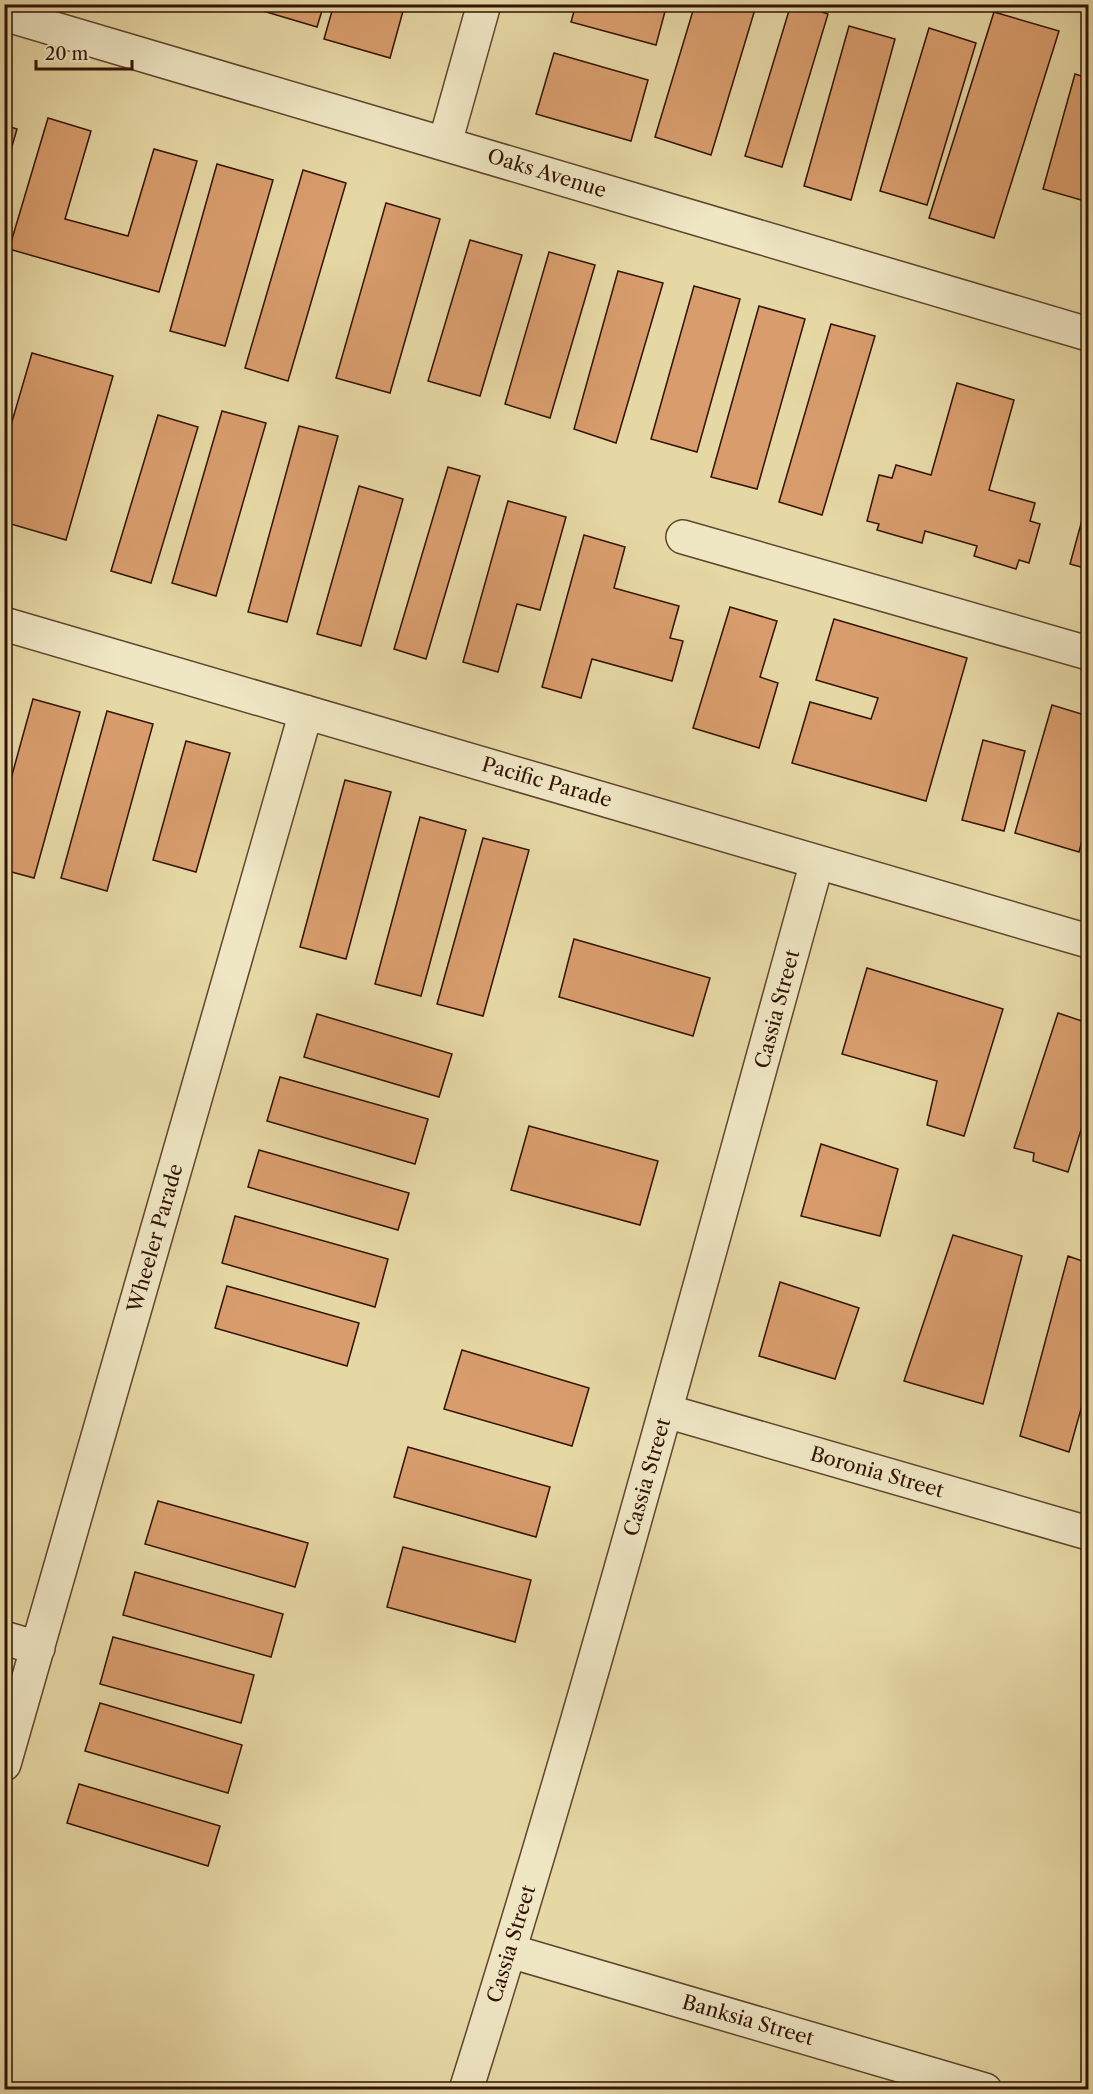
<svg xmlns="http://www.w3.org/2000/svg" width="1093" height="2094" font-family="'Libre Caslon Text',serif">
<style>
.building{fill:#d99d6d;stroke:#321204;stroke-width:1.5}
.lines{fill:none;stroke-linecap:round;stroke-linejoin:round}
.minor-casing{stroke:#5f442c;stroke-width:36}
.minor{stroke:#efe6c4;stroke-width:33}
.labels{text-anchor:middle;stroke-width:5;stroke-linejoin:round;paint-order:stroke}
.street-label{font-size:20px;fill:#321204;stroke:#efe6c4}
</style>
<rect width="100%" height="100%" fill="#e6d8a5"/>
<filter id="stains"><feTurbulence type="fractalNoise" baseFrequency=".00333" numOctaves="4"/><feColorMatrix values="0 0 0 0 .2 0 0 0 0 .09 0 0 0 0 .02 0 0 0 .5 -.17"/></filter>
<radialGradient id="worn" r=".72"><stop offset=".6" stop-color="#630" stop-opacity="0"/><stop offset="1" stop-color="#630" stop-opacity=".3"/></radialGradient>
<path class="building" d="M265 4H324L317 27 263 11Z
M334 4H405L390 58 324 39Z
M576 4H667L656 45 571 22Z
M695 4 756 6 711 155 655 137Z
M791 4H797L828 14 782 167 745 156Z
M994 12 1059 31 994 238 929 218Z
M849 26 895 39 851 200 804 186Z
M929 28 976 43 927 205 880 191Z
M554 53 648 80 631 141 536 114Z
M1075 74 1088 78V202L1043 189Z
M48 118 91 131 65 219 128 236 154 149 197 161 159 292 9 249Z
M4 125 17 129 4 174Z
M217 164 273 180 225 346 170 331Z
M303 170 346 183 288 381 245 368Z
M386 203 440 219 390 393 336 378Z
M470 240 522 255 480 396 428 381Z
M549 252 595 265 550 418 505 404Z
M618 271 663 283 616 443 574 429Z
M694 286 740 299 697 452 651 439Z
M759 306 805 319 757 489 711 477Z
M831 324 875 336 822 515 779 502Z
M32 353 113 376 66 540 4 522V449Z
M957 383 1014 400 989 490 1035 503 1030 521 1040 524 1029 563 1019 560 1016 569 974 556 977 546 925 531 922 543 877 530 879 524 867 521 879 475 892 478 896 465 931 475Z
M222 411 266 423 216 596 172 583Z
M158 415 198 427 151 583 111 571Z
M299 426 338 436 287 622 248 612Z
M448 467 480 476 426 659 394 649Z
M359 486 403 499 361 646 317 634Z
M1088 498V569L1070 564Z
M508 501 566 517 540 610 517 604 498 672 463 662Z
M584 535 625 547 614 588 679 606 670 638 683 641 672 681 592 659 581 698 542 687Z
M730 607 777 621 760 677 778 683 759 748 693 728Z
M834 619 967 658 926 801 792 763 810 702 871 719 878 698 816 680Z
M33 699 80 712 34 878 4 870V804Z
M1052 705 1088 716V818L1079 852 1015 833Z
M107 711 153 724 107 891 61 878Z
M983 740 1025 751 1004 831 962 820Z
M186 741 230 753 196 872 153 860Z
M345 780 391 792 346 959 300 947Z
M420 817 466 830 421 996 375 984Z
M483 838 529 850 483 1016 437 1004Z
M574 939 710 978 693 1036 559 997Z
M867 968 1003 1009 964 1136 927 1125 937 1081 842 1054Z
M1058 1013 1088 1023V1107L1068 1172 1033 1161 1034 1153 1014 1148Z
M317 1014 452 1054 439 1097 304 1057Z
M280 1077 428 1119 415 1164 267 1121Z
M529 1126 658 1161 640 1225 511 1190Z
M821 1144 898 1169 880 1236 801 1216Z
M259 1150 409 1193 398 1230 248 1187Z
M235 1216 388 1259 375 1307 222 1263Z
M953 1235 1022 1256 983 1404 904 1381Z
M1068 1256 1088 1263V1384L1069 1452 1020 1436Z
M780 1282 859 1308 835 1379 759 1356Z
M227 1286 359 1323 347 1366 215 1328Z
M462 1350 589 1388 572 1446 444 1409Z
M408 1447 550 1487 536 1537 394 1497Z
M158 1501 308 1543 295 1587 145 1544Z
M403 1547 531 1580 515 1642 387 1607Z
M135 1572 283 1614 271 1657 123 1615Z
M113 1637 254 1675 241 1723 100 1684Z
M100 1703 242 1745 228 1793 85 1751Z
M79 1784 220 1826 208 1866 67 1823Z"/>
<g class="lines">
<defs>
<path id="minor" d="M4 14 1088 334
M445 143 484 4
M683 537 1088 653
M4 624 1088 941
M666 1411 1088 1533
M4 1638 38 1648
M4 1764 306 712
M510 1951 985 2090
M466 2090C594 1684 703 1272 817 862"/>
</defs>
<use href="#minor" class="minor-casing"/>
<use href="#minor" class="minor"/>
</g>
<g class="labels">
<g class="street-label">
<text transform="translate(547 173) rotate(17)" y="7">Oaks Avenue</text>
<text transform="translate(547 782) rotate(16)" y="7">Pacific Parade</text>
<text transform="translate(777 1009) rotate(-75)" y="7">Cassia Street</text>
<text transform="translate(155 1238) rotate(-74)" y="7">Wheeler Parade</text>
<text transform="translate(877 1472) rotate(16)" y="7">Boronia Street</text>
<text transform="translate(647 1477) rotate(-74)" y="7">Cassia Street</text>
<text transform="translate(511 1944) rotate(-73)" y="7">Cassia Street</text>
<text transform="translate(748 2020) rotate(16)" y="7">Banksia Street</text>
</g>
</g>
<rect width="1093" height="2094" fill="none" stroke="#e6d8a5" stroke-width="24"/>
<rect x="6" y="6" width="1081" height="2082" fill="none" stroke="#321204" stroke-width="3"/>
<rect x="12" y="12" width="1069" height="2070" fill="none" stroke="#321204" stroke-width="1.5"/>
<path d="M36 60v9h96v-9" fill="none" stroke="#321204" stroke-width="3"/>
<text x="45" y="60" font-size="18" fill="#321204" stroke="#efe6c4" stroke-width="4.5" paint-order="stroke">20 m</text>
<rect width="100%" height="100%" filter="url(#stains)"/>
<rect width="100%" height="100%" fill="url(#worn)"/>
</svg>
